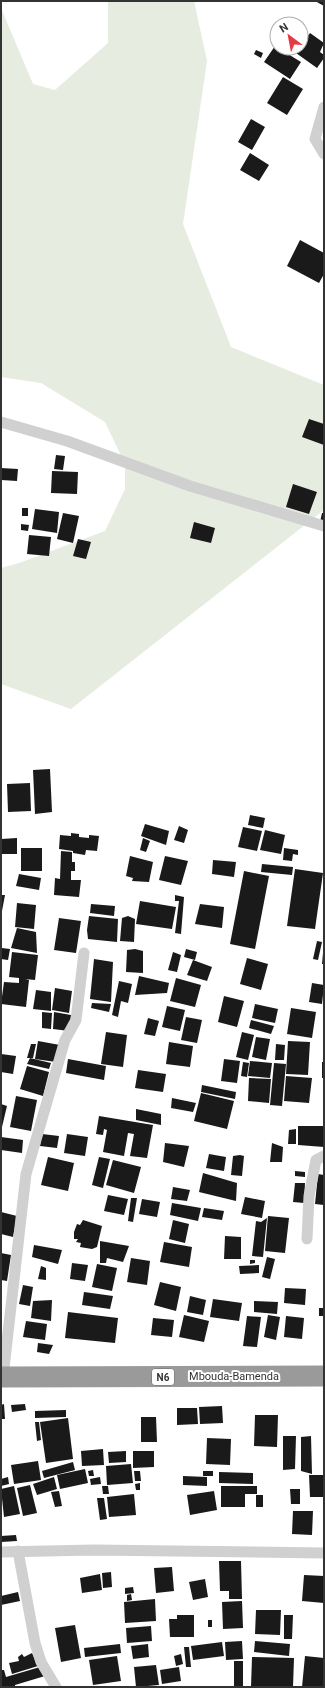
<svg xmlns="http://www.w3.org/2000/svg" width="325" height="1688" font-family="Roboto,sans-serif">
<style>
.green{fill:#e6ecdf}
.building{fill:#1a1a1a}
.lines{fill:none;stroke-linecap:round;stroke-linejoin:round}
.street{stroke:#d0d0d0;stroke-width:11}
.highway{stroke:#9a9a9a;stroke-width:21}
.labels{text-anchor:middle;stroke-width:4;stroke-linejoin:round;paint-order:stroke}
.shield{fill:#fff;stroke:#707070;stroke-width:1}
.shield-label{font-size:10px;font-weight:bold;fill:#333}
.street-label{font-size:11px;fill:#333;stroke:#fff}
</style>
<rect width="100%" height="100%" fill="#fff"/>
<path class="green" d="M108 1H194L207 61 183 224 231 347 324 385V510L71 709 1 684V568L19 563 105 531 125 489V464L105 422 41 383 1 377V8L33 84 55 90 108 43Z"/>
<path class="building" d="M315 1H324V6Z
M310 33 324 43 320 52 324 55V58L317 68 296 53Z
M275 46 301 62 290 79 264 62Z
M256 50 263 53 261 58 254 54Z
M283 77 303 89 287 115 267 103Z
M251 119 265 127 252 150 238 142Z
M250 153 269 165 259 181 240 170Z
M300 240 324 253V274L319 283 287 266Z
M309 419 324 424V445L302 437Z
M56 455 65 456 63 470 54 469Z
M1 468 18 469 17 481 1 480Z
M52 471 78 472 77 494 51 493Z
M293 484 317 492 309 514 286 507Z
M22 508H28V516H22Z
M35 509 59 512 57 533 32 529Z
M63 513 79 516 73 543 57 539Z
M322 513H324V522H320Z
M194 522 215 528 211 543 190 538Z
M21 524 29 525 28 531 21 530Z
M29 535 51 537 49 556 27 554Z
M78 539 91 542 86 559 73 556Z
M50 769 52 812 35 814 33 770Z
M30 783 31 811 8 812 7 784Z
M250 815 265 818 263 828 248 825Z
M145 824 169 831 166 845 141 836Z
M179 826 188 830 184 843 174 840Z
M243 827 262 831 257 851 238 847Z
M265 830 285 835 281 854 260 850Z
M71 833 79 834V837L89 838V835L99 836 97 851 86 850 85 855 73 853V851L59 849 60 835 71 836Z
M17 838V854H1V839Z
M143 838 150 841 146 852 140 850Z
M21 848H42V871H21Z
M284 848 298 850V855L293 854 292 861 283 860Z
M61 851 72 852V862H75V871H71V880H81L79 897 54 895 55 878 60 879Z
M130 856 153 862 149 882 132 881 133 878 126 876Z
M165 856 188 861 181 885 159 880Z
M213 860 236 862 234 877 212 874Z
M262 864 293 867 292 875 261 872Z
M295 869 323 873 315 929 287 926Z
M244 871 269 876 255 949 230 944Z
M19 874 41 878 39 890 16 886Z
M1 895H5L2 911H1Z
M175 895 184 897 181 934 175 933 179 901H175Z
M140 901 176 907 172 929 136 924Z
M17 903 36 905 34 929 15 927Z
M91 904 115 906 114 916 90 913Z
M200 904 224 907 222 928 195 924Z
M89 916 118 919 117 942 88 939 87 930Z
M128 916 135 919 134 942 120 941 122 918Z
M59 918 81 921 76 953 54 950Z
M17 928 36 932 37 953 11 948Z
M317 941 322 942 318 960 313 959Z
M2 948 10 949 8 960 1 959Z
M135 949 143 951V973L126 972 127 950Z
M186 949 197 952 195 960 184 957Z
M12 952 38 955 35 980 25 979 29 980 26 1007 1 1004 4 982 19 983V978L9 977Z
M173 952 181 955 177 972 168 970Z
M323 953H324V964H322Z
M247 958 268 964 261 990 240 984Z
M94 959 113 962 111 1002 90 999Z
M193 960 212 967 207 981 187 975Z
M139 976 169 983 167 993 135 995Z
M176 978 201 985 195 1007 170 1001Z
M119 981 132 984 128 1003 121 1001 118 1017 112 1015Z
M312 983 324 985 322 1004 309 1002Z
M55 988 72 991 69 1013 52 1010Z
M36 990 51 992V1011L33 1009Z
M224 996 244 1001 237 1027 218 1022Z
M92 1003 111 1004 109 1012 91 1008Z
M255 1004 278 1009 275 1023 252 1018Z
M167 1006 185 1010 180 1031 162 1027Z
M291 1008 316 1012 312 1038 287 1034Z
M42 1012 52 1013 51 1029 42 1028Z
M54 1012 71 1015 69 1031 53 1029Z
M186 1017 202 1020 197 1043 181 1040Z
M148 1018 159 1021 155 1036 144 1034Z
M251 1020 274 1026 271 1034 249 1028Z
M106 1032 127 1035 123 1067 101 1064Z
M242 1032 254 1035 248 1060 236 1057Z
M256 1037 270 1039 266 1060 252 1057Z
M38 1041 60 1045 56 1062 35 1059Z
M288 1041 310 1042 308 1075 286 1074Z
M169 1042 193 1046 190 1067 166 1064Z
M31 1044H36L33 1058H27Z
M276 1044 285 1045 284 1060H275Z
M1 1054 16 1056 13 1074 1 1072Z
M30 1058 51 1063 49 1069 27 1064Z
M68 1059 106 1066 104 1080 66 1073Z
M224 1059 240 1061 237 1083 221 1081Z
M250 1061 272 1063 270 1078 248 1076Z
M243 1062 249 1063 247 1077 241 1076Z
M322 1062H324V1078H322Z
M274 1063 286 1064 282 1106 270 1105Z
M27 1066 49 1072 43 1096 20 1089Z
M138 1070 166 1074 163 1092 135 1088Z
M286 1076 312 1078 309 1103 284 1101Z
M249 1078 271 1079 269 1103 248 1101Z
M202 1085 236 1092 235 1099 201 1092Z
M201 1093 234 1101 227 1129 194 1121Z
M16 1096 37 1100 31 1131 10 1127Z
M172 1098 196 1103 193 1112 171 1108Z
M1 1104 7 1106 2 1127H1Z
M136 1109 161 1114V1125L136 1120Z
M99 1116 153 1125 147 1158 130 1156 134 1134 128 1133 124 1156 103 1152 107 1130 104 1129 103 1135 96 1134Z
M298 1126H323L324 1147 298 1145Z
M296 1129V1144H288L289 1130Z
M42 1134 59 1136 57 1148 40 1146Z
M67 1134 88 1137 85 1156 64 1153Z
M1 1137 23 1140 22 1153 1 1150Z
M165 1143 189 1146 184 1167 163 1162Z
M272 1143 283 1147 282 1162H270Z
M209 1154 226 1157 224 1171 206 1168Z
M240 1155 244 1156 242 1176 231 1175 233 1156Z
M48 1157 74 1163 68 1191 41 1185Z
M99 1157 110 1159 103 1188 92 1185Z
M113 1160 141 1167 134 1193 106 1185Z
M295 1171 305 1172V1177L295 1176Z
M203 1173 237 1183 236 1201 199 1192Z
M318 1174 324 1175V1205L315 1204Z
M295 1183H305L304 1203 293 1202Z
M173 1187 190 1190 187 1201 171 1199Z
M108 1195 128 1199 124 1215 104 1211Z
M245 1197 265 1201 262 1218 241 1214Z
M131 1198H137L133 1222 128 1221Z
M142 1199 160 1202 157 1217 139 1214Z
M172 1203 201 1208 198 1221 170 1215Z
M204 1208 224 1211 222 1220 202 1217Z
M1 1212 17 1216 13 1237 1 1234Z
M268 1216 289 1218 285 1253 265 1251Z
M267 1218 263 1257 252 1256 256 1221 261 1222Z
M83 1220 102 1226 97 1247 92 1249 80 1247 81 1243 76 1242 78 1239H74V1232L77 1224 80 1225Z
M173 1220 189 1224 185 1243 169 1239Z
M225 1236 241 1237V1259H224Z
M100 1241 129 1246 123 1262 107 1258 106 1263H100Z
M164 1242 192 1247 189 1267 160 1262Z
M34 1245 62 1250 58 1264 32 1257Z
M1 1253 11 1255 7 1281 1 1280Z
M267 1257 275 1259 270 1279 262 1277Z
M131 1258 150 1261 147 1285 127 1282Z
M250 1260H255V1263L250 1264Z
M72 1263 88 1265 85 1281 70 1279Z
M97 1264 117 1268 112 1291 92 1287Z
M259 1265V1273L240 1274 239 1266Z
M41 1266 46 1268V1280L38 1279Z
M160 1282 181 1287 176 1311 154 1305Z
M23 1285 33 1287 30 1306 19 1304Z
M285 1288 306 1289 305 1305 284 1303Z
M84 1292 113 1296 110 1309 82 1305Z
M190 1296 206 1300 203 1315 187 1312Z
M213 1299 242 1303 239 1321 210 1317Z
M52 1300 51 1321 31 1318 33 1301Z
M254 1301 278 1302 277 1314 254 1312Z
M319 1308H324V1316H319Z
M68 1312 118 1318 115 1343 65 1338Z
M184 1315 209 1321 204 1342 179 1337Z
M268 1315 280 1317 276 1340 264 1337Z
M247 1316 261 1317 257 1347 243 1346Z
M286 1316 304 1318 302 1339 284 1337Z
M153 1318 174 1320 172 1337 151 1335Z
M26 1321 47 1324 45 1340 23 1337Z
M38 1343 53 1345 49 1354 37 1352Z
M4 1404 5 1419H1V1405Z
M25 1404 26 1410 12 1412 11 1405Z
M222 1406 223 1423 200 1424 199 1407Z
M177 1408H197L198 1424 177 1425Z
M66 1410V1417L35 1418V1411Z
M255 1415H278L277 1447 254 1446Z
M141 1417H156L157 1442H141Z
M68 1418 73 1459 46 1463 40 1422Z
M35 1422H39L41 1440 37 1441Z
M283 1436H296L295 1469 283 1470Z
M311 1436 312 1474 301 1471V1437Z
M207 1438 231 1439 230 1465 206 1464Z
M103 1449 104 1465 82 1466 81 1451Z
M126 1451V1462L109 1463 108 1452Z
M133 1451H154V1467L133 1468Z
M38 1461 41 1480 14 1484 11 1465Z
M73 1462 75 1470 44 1478 42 1471Z
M131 1464 133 1483 107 1485 106 1466Z
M85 1469 88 1483 60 1489 57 1475Z
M93 1470 94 1476H89L88 1471Z
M134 1471H140L141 1481H135Z
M203 1471H213V1476H203Z
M219 1472 253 1473V1484L219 1483Z
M309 1475H324V1497H310Z
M183 1476 207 1477V1486L183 1485Z
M8 1477 9 1484 1 1486V1479Z
M54 1477 57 1489 37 1495 33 1484Z
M100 1477 101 1484 91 1485 90 1479Z
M140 1483V1490H136L135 1484Z
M30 1485 37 1513 23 1516 17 1488Z
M14 1486 20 1514 4 1517 1 1489Z
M102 1486H108L109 1494H103Z
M221 1486H257V1494H245V1507H221Z
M290 1489H300V1504H291Z
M59 1491 62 1506 55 1507 51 1492Z
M214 1491 217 1510 190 1515 187 1495Z
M134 1494 136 1515 109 1517 107 1497Z
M256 1495H263V1507H256Z
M97 1498H104L107 1519 100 1520Z
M293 1511H313L312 1535 292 1534Z
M16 1535 17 1541 1 1542V1536Z
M219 1561H241L242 1599H229V1591H220Z
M172 1567 174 1591 156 1593 154 1568Z
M111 1572 112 1587 103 1588 102 1573Z
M100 1574 102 1590 82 1593 80 1578Z
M304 1575 324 1576V1603L302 1601Z
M205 1579 208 1597 193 1600 189 1582Z
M133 1587 134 1593 125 1594V1588Z
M18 1592 20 1601 1 1605V1596Z
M131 1594 132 1600 127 1601V1595Z
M155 1599 156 1621 125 1623 124 1602Z
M242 1601 243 1628 223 1629 222 1602Z
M256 1610H281L280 1635 255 1634Z
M177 1615H194V1637H170L169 1619H177Z
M284 1615H293L292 1639H284Z
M208 1620H212V1627H208Z
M75 1625 81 1658 61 1662 55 1628Z
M151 1626 152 1641 127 1643 126 1628Z
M242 1641 243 1659 226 1660 225 1642Z
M255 1641 290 1644 289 1656 254 1652Z
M222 1642 224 1656 193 1660 191 1646Z
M120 1644 121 1653 85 1657 84 1648Z
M148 1644 149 1657 133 1659 131 1646Z
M184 1647H189L191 1667H186Z
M32 1653 38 1666 12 1674 9 1663 19 1661 18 1657 22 1654 24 1657Z
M181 1654 183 1664 176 1666 174 1656Z
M117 1656 121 1681 93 1685 89 1660Z
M305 1656 324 1658V1687H302Z
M252 1657 294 1658 293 1687H251Z
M234 1661H243V1687H234Z
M156 1665 159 1685 136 1687 134 1667Z
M40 1667 45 1676 15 1685V1687L6 1686V1687H1V1670H4L6 1677Z
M179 1667 181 1681 162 1684 160 1670Z"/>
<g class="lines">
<path class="street" d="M324 107 315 139 324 154
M1 422 67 441 190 486 324 526
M307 1239 309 1196 316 1160 324 1156
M3 1377 26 1174 65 1040 76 1020 84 953
M18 1551 35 1643 41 1662 56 1687
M1 1552 94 1550 324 1553"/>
<path class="highway" d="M1 1377 324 1376"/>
</g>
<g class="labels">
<rect class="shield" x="152" y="1369" width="22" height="16" rx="3"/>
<g class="shield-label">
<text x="163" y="1381">N6</text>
</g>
<g class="street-label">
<text x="234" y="1380">Mbouda-Bamenda</text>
</g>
</g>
<rect width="325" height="1688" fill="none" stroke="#333333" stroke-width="4"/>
<g transform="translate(289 36) rotate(328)"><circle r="19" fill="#ffffff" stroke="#adadad"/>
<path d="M0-3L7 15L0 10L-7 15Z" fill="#e63946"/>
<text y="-6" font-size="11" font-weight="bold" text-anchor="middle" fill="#333333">N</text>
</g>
</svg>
